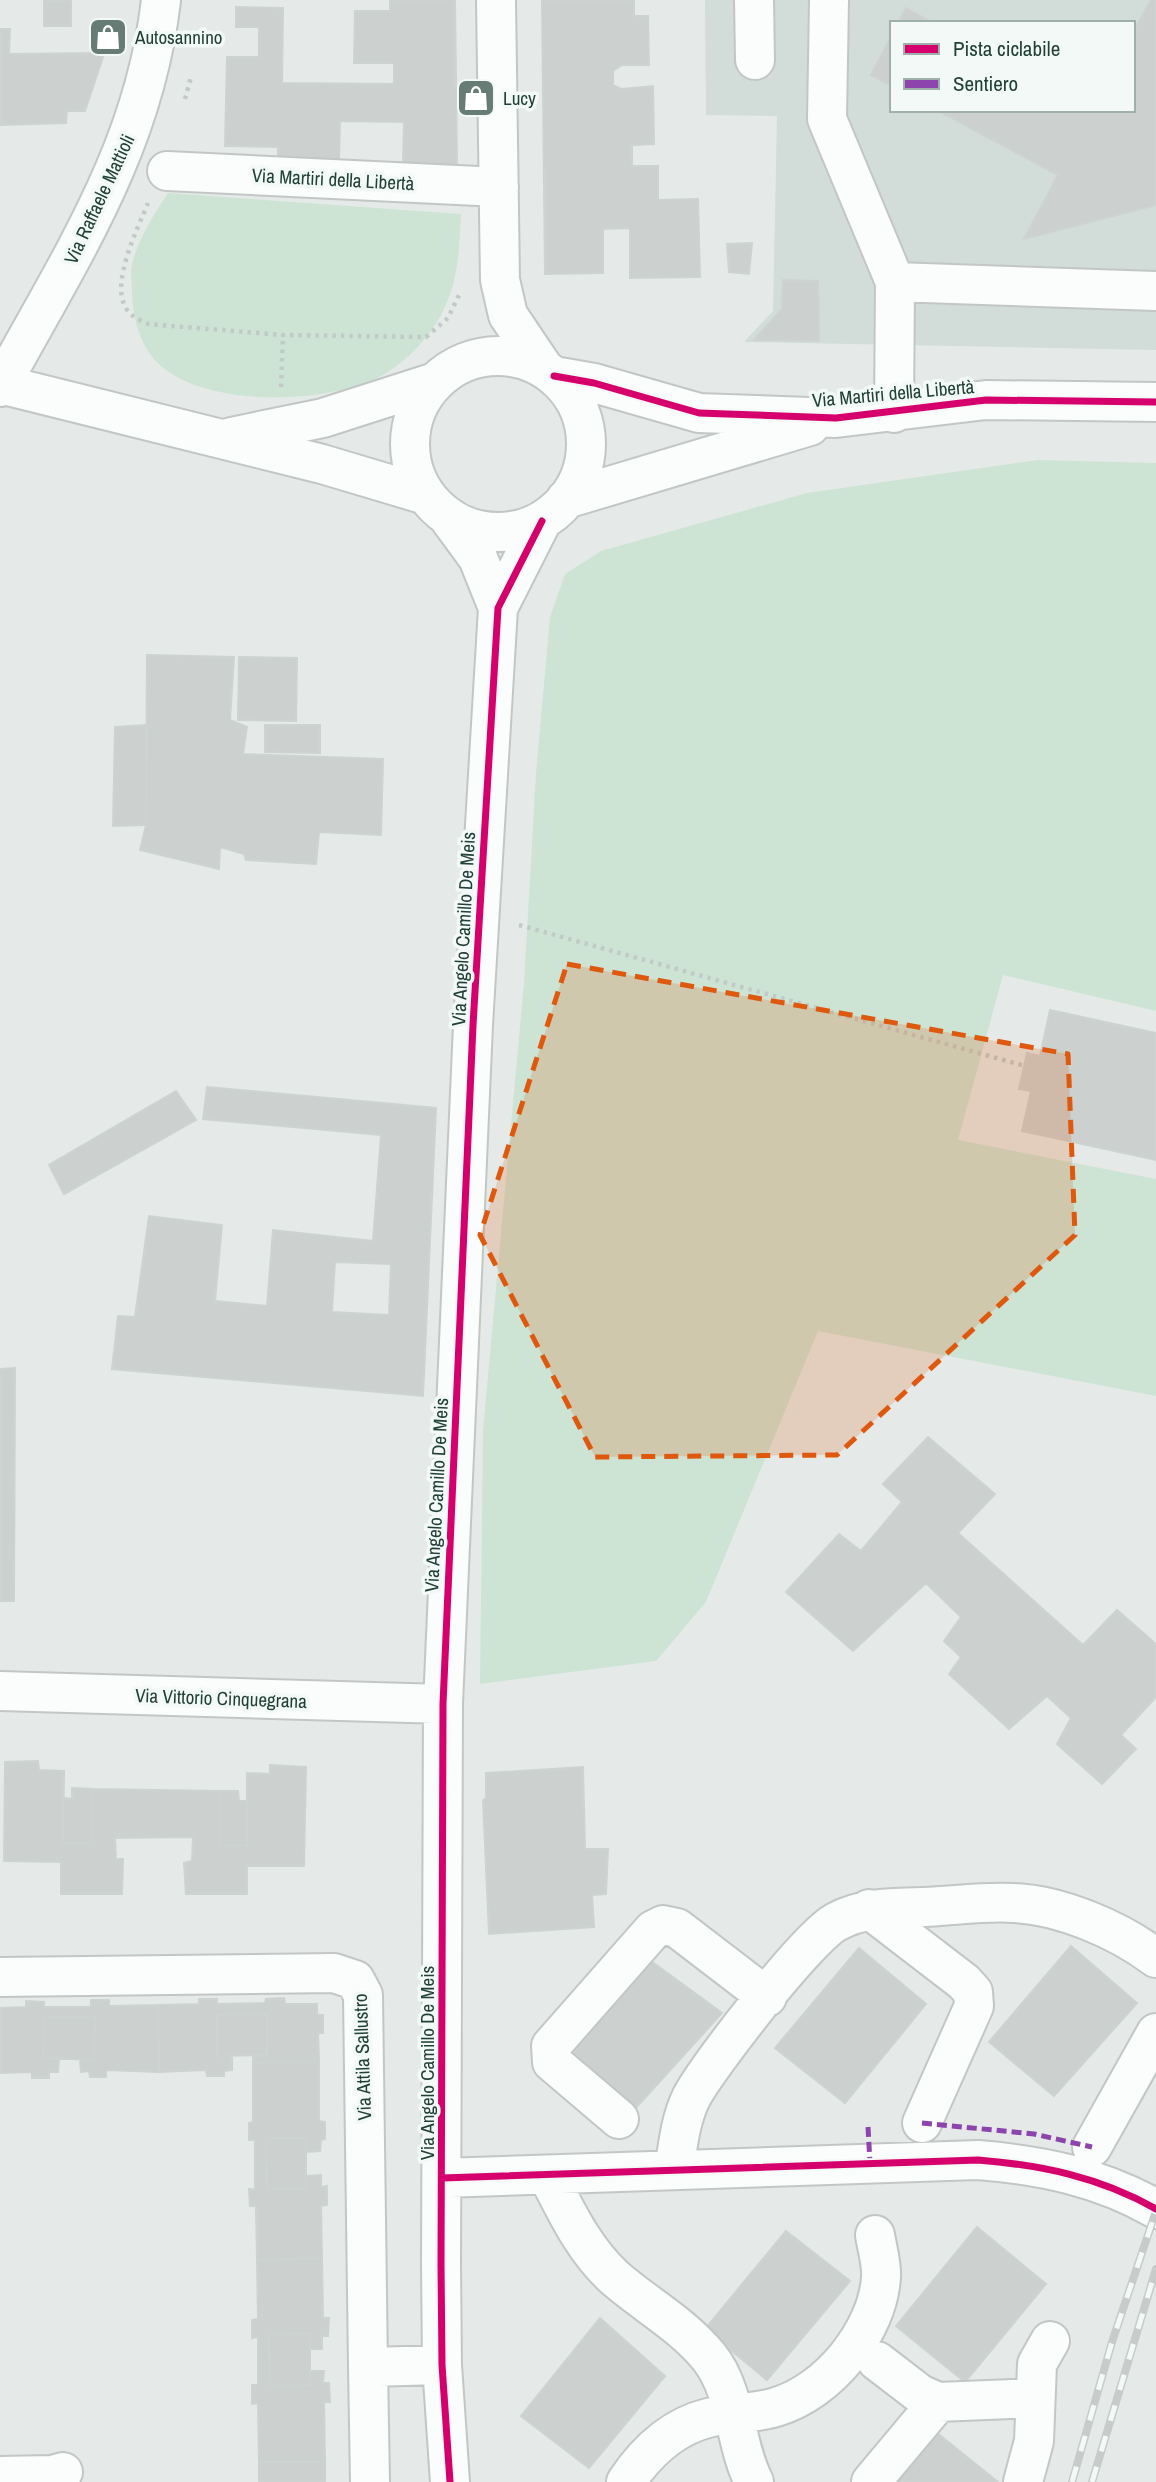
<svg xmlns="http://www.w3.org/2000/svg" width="1156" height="2482" font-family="'Archivo Narrow',sans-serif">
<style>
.built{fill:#d2dcd8;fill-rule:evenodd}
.green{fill:#cde4d4}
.building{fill:#ccd1cf;stroke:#cdd3d1;stroke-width:2;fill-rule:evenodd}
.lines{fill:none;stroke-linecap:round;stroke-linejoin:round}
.minor-casing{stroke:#c2c7c5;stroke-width:42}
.path{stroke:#c2cac7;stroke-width:4.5;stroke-dasharray:3.5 5;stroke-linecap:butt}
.minor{stroke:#fbfcfc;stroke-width:38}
.rail-casing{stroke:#c7cbca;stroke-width:8}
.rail{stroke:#f3f9f6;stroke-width:5;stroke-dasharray:16;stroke-linecap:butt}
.quiet{stroke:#8e44ad;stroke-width:5;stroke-dasharray:10 5;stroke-linecap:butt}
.cycleway-casing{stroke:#f3f9f6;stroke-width:11}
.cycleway{stroke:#d6006c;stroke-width:7}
.marked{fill:#de580e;fill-opacity:0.2;stroke:#de580e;stroke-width:5;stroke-dasharray:14 9;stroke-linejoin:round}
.labels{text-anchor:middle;stroke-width:7;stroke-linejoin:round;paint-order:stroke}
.poi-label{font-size:19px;fill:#214037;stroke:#f3f9f6;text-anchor:start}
.street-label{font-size:19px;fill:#214037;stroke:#f3f9f6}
</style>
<rect width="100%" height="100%" fill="#e5eae8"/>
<path class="built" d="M705 0H1156V350L744 342 773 311 777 116 706 115ZM892 23H1133V110H892Z"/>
<path class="green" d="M168 193 461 214C459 247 459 276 445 307 433 334 407 362 381 376 327 404 216 407 166 370 143 354 133 322 132 295 132 286 130 273 132 264 138 239 154 214 168 193Z
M1038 460 1156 463V1011L1003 975 958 1140 1156 1179V1396L818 1331 706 1602 656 1661 480 1684 483 1430 524 983 536 773 550 617 565 574 601 551 807 493Z"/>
<path class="building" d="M71 0V26H44V1Z
M390 0H455L457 166 403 165 404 122 340 121 339 161 278 160V147L225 146 227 57H259V27H236V7L283 8 282 83 394 84V63H354L355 11H390Z
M542 0H634V16H648L649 65H622L613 71V85L621 89 653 86 654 144 632 145V166H658V200L698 199 700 277 630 278V228L603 229V273L545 274Z
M1151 0H1156V205L1024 239 1058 175 937 110H1133V32Z
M906 8 933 23H898Z
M0 29H10L9 54 100 53 103 57 85 111H67L66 123 0 125Z
M892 35V86L871 75Z
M752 243 749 274 729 272 727 244Z
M783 280 818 281 819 341 754 340 782 309Z
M147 655 234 657 230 720 247 727 243 754 383 759 381 835 319 832 316 864 246 860 244 854 220 847 219 869 140 850 146 825Z
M239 657 297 658 296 721 238 720Z
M147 725 146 825 113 826 115 727Z
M265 725H320V753L265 752Z
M1050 1010 1156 1033V1160L1022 1131 1031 1091 1019 1089 1027 1053 1040 1056Z
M207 1087 436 1108 423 1396 112 1369 118 1316 135 1317 149 1216 222 1225 215 1301 267 1306 273 1230 373 1241 381 1135 203 1119ZM335 1262 391 1264 389 1315 332 1312Z
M176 1091 196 1120 64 1194 49 1165Z
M15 1368 14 1601H0V1369Z
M928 1437 995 1494 958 1533 1083 1645 1117 1610 1156 1644V1697L1121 1735 1136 1749 1102 1784 1057 1744 1071 1718 1047 1696 1009 1729 949 1674 961 1657 944 1641 961 1617 926 1583 853 1651 786 1592 839 1534 861 1551 902 1502 883 1484Z
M38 1761 39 1770 64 1771 63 1843H91L93 1789 220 1791V1845L247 1846V1773L270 1774V1765L306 1767 304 1866H247V1894H186L184 1863 192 1861 193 1837 115 1838 116 1859H123L122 1894H61V1862L4 1861 5 1762Z
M583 1767 585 1849H608L606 1894 592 1895 594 1927 489 1934 483 1800 486 1798V1773Z
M72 1788 93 1789 91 1843H63L64 1798 72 1799Z
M220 1791H238L239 1801H247V1846L220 1845Z
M1071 1946 1137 2003 1054 2096 989 2042Z
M859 1948 926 2004 845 2103 775 2048Z
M651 1961 722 2013 633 2111 570 2057Z
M284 1998 285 2004H317V2015H323V2033H318L319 2062 253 2063V2055H267V2014L217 2015V2056H232V2070L224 2071V2076H207L206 2070 159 2072 158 2005 199 2004V1999H217V2004L265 2003 266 1999Z
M91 2000H109V2006L158 2005 159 2072 106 2070V2077H90L89 2071 81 2072 80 2060H94L95 2017H44L43 2058 59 2059 58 2072H49V2078H32V2072L0 2073V2008L26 2007V2001L44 2002V2007H91Z
M267 2014V2055L217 2056V2015Z
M44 2017H95L94 2060 43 2058Z
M319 2062V2121L325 2122V2139L321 2140 320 2151 306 2152V2138H266L267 2189H306V2176L321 2175V2187L327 2186V2205L321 2206 322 2258 257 2260 256 2206H250L249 2189 255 2190V2140H249V2123L253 2122V2063Z
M266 2138H306V2189H267Z
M977 2227 1046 2284 965 2382 896 2326Z
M786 2231 850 2281 767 2380 705 2329Z
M322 2258 323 2318H329L328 2336H322V2349H310V2333L269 2335 270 2386 310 2385V2371H324L323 2383H329L330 2402H324L325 2462H259L258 2403 252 2404V2385H258V2337L252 2338V2320L258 2319 257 2260Z
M600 2318 665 2376 589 2468 521 2416Z
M310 2333V2385L270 2386 269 2335Z
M931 2428 998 2482H884Z
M259 2462H325V2482H259Z"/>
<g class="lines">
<defs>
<path id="minor" d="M496 0 500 280 508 315 543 367
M754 0 755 60
M829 0 827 119 895 282 894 413
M167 171 499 187
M895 282 1156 291
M410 444a88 88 0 1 1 176 0a88 88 0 1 1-176 0Z
M554 376 594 383 699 413 727 414 836 418 986 400 1156 402
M0 384 322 464 426 495
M0 387C70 258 144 149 161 0
M231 437 323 418 435 382
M566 499 810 426
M448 517 478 558 498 608
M0 1691 443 1704
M869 1909 964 1982 973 1992 974 2006 922 2123
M0 1977 334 1973 355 1980 363 1995 368 2367
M619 2119 552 2062 551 2046 653 1930 663 1925 677 1928 767 1997
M1092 2147 1156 2033
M674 2170C678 2146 680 2121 691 2098 707 2067 807 1938 836 1922 863 1907 893 1908 924 1907 953 1906 984 1901 1014 1903 1061 1905 1119 1930 1156 1958
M548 2176C567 2213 584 2250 615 2278 646 2305 683 2325 709 2357 737 2392 734 2443 754 2482
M442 2178 978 2160C1041 2165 1100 2177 1156 2209
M877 2361 920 2394 938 2402 1035 2398
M0 2476 52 2475 63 2472
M370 2482 368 2367 442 2365
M450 2482 442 2365 441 2264 443 1704 473 1025 498 608 542 521
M626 2482C646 2452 672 2427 708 2418 730 2412 754 2414 776 2407 828 2392 878 2331 881 2277 882 2264 877 2248 875 2235
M871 2482 938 2402
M1023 2482 1034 2441 1037 2364 1050 2341"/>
</defs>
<use href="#minor" class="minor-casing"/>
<path class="path" d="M185 99 191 77
M148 203C138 228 110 283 126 308 131 317 140 320 148 324L283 335 426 337 448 318 460 293
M281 387 283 335
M519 925 1025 1066"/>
<use href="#minor" class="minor"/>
<defs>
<path id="rail" d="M1072 2482 1112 2342 1156 2211
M1092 2482 1156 2269"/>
</defs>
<use href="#rail" class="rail-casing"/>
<use href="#rail" class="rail"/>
<path class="quiet" d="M922 2123 1034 2134 1092 2147
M868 2127 870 2163"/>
<defs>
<path id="cycleway" d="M554 376 594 383 699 413 727 414 836 418 986 400 1156 402
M442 2178 978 2160C1041 2165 1100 2177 1156 2209
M450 2482 442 2365 441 2264 443 1704 473 1025 498 608 542 521"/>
</defs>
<use href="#cycleway" class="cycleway-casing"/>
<use href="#cycleway" class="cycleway"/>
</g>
<path class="marked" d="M567 964 1068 1054 1075 1235 837 1455 595 1457 480 1235Z"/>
<defs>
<symbol id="shop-square" viewBox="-11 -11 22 22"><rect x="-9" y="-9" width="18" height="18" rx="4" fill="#667c75" stroke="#f3f9f6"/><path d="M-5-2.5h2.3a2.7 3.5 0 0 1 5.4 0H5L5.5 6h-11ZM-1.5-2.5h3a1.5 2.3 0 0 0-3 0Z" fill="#fff"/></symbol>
</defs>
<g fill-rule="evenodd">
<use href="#shop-square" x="86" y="15" width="44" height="44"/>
<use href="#shop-square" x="454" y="76" width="44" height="44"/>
</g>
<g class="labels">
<g class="poi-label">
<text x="135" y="44">Autosannino</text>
<text x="503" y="105">Lucy</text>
</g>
<g class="street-label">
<text transform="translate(333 179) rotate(3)" y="7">Via Martiri della Libertà</text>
<text transform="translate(99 199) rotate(-65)" y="7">Via Raffaele Mattioli</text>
<text transform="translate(893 393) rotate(-5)" y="7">Via Martiri della Libertà</text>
<text transform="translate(463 929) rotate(-87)" y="7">Via Angelo Camillo De Meis</text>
<text transform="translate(436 1495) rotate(-87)" y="7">Via Angelo Camillo De Meis</text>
<text transform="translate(221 1698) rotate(2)" y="7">Via Vittorio Cinquegrana</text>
<text transform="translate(362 2057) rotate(-92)" y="7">Via Attila Sallustro</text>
<text transform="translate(427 2063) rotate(-90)" y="7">Via Angelo Camillo De Meis</text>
</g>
</g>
<rect x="890" y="21" width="245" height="91" fill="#f3f9f6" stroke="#9fafaa" stroke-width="2"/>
<rect x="904" y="44" width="35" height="10" fill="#d6006c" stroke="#9fafaa" stroke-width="2"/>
<text x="953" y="56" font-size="21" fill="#214037">Pista ciclabile</text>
<rect x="904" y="79" width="35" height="10" fill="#8e44ad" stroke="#9fafaa" stroke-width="2"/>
<text x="953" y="91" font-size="21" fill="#214037">Sentiero</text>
</svg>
